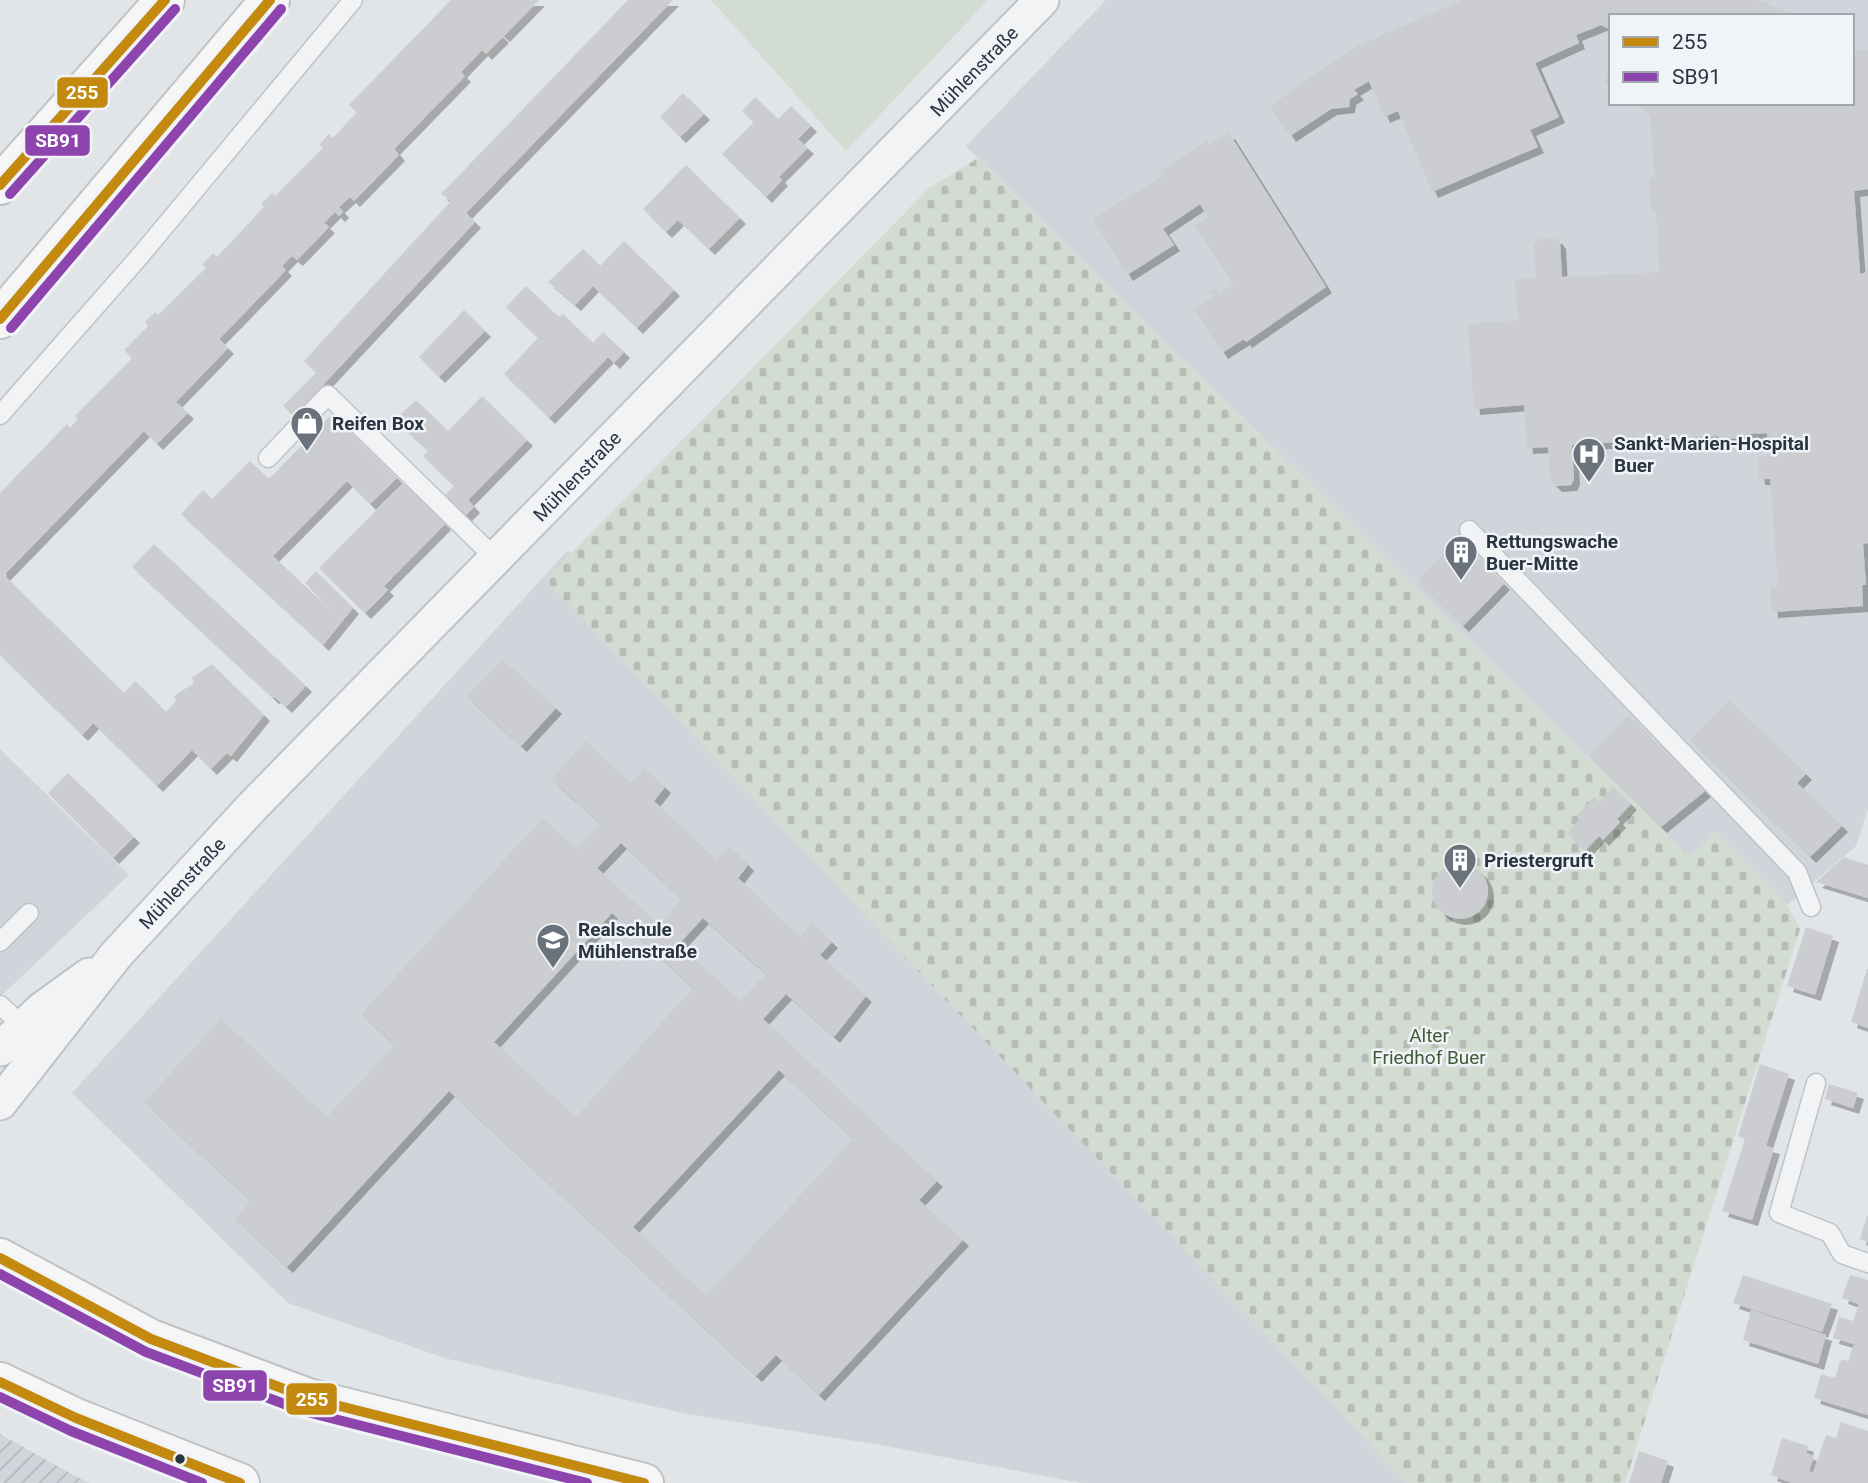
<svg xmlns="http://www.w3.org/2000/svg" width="1868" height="1483" font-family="Roboto,sans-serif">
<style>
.built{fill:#d0d5db;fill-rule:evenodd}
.industrial{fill:url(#industrial-furrows)}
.cemetery{fill:url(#cemetery-stones)}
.green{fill:#d3dcd3}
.building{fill:#cbcdd0;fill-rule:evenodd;filter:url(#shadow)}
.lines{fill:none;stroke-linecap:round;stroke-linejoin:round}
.lane-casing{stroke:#c0c3c6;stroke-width:21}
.street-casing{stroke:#c0c3c6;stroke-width:37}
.secondary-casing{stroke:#c0c3c6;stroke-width:42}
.primary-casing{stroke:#bfc2c5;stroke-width:42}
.lane{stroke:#f2f3f4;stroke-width:18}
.street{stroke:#f2f3f4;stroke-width:33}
.secondary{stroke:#f6f6f7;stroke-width:38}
.primary{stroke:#f6f6f7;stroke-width:38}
.bus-1-casing{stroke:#f0f3f7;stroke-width:16}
.bus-2-casing{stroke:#f0f3f7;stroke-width:16}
.bus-1{stroke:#c48a10;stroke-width:10}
.bus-2{stroke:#8e44ad;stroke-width:10}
.bus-dot{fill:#293441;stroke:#f0f3f7;stroke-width:2.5}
.labels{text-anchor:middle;stroke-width:5;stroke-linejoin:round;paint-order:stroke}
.street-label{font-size:19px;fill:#293441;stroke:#f0f3f7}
.poi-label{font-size:19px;font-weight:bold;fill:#293441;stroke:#f0f3f7;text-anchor:start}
.park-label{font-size:19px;fill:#405d36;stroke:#f0f3f7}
.line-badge{stroke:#f0f3f7;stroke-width:2.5}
.badge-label{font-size:19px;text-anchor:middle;font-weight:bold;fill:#fff}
</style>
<defs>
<pattern id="industrial-furrows" width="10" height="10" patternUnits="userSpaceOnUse" patternTransform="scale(1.75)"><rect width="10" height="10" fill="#d0d5db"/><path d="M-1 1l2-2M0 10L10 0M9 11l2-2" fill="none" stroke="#b3b7bd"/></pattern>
<pattern id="cemetery-stones" width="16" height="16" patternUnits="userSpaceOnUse" patternTransform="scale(1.75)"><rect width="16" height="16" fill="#d3dcd3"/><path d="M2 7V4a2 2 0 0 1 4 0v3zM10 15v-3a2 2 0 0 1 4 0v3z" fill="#b5bdb6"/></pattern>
<filter id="shadow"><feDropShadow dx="6" dy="6" stdDeviation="0" flood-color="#0004"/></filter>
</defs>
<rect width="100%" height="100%" fill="#e2e5e8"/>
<path class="built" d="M1106 0H1868V809L1856 846 1787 905 1716 832 1690 857 966 146ZM1611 16H1852V103H1611Z
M568 550 621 635 808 847 1042 1101 1344 1372 1418 1483H1081L880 1445 687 1414 444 1358 288 1303 72 1093Z
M0 749 129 875 0 997Z"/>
<path class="industrial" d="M0 1434 77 1477 90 1483H0Z"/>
<path class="cemetery" d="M978 158 1690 857 1716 831 1787 905 1800 929 1625 1483H1407L545 580 929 188Z"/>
<path class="green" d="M711 0H988L846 151Z"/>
<path class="building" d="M451 0H539L504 36 490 24 503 37 486 54 482 50 461 72 465 76 394 149 399 155 354 201 350 197 339 207 343 212 339 216 335 212 324 223 329 227 297 260 292 256 282 266 286 270 219 339 228 348 176 402 188 413 157 444 144 431 4 575 124 693 135 681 166 712 176 701 174 696 194 683 192 678 212 664 264 715 231 756 227 753 211 769 192 750 157 786 93 723 82 735 0 655V493L67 424 70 428 78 419 75 416 132 358 124 350 148 326 145 322 155 312 158 315 206 268 202 264 213 253 217 257 264 207 261 204 272 193 275 196 323 148 319 145 329 134 333 138 357 112 349 105Z
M628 0H673L466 213 475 222 294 416 283 406 316 373 304 361 451 201 441 194Z
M1463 0H1758L1797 16H1611V30L1601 25 1576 35 1579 43 1535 63 1559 117 1530 130 1538 147 1432 192 1398 111 1384 117 1369 81 1354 90 1358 94 1350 99 1349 107 1331 109 1290 136 1270 106 1355 47Z
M1868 50V189L1854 191 1860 274 1868 272V543L1863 544 1866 585H1862L1863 606 1772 612 1770 587H1778L1770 479H1759L1757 457 1769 456 1767 433 1747 434 1743 438 1722 439 1716 436 1572 445 1574 479 1571 485 1556 486 1550 480 1548 447 1527 448 1524 405 1474 409 1468 324 1518 320 1515 279 1536 278 1534 246 1538 239 1556 238 1560 243 1562 277 1659 272 1656 215 1651 208 1649 181 1654 175 1650 117 1638 103H1852V51Z
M1610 64H1611V89L1605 81Z
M683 93 704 114 680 137 660 117Z
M755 97 778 119 791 106 811 126 798 139 808 148 779 177 782 180 766 197 722 154 754 122 742 111Z
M1229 133 1326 287 1246 342 1244 339 1222 353 1194 309 1214 296 1211 292 1216 289 1219 293 1233 284 1195 225 1208 217 1200 204 1163 229 1174 245 1127 275 1093 219 1162 176 1159 171 1207 141 1209 145Z
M686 165 740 218 709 249 678 220 666 232 643 209Z
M624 241 674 290 637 328 593 286 575 305 548 282 583 249 600 266Z
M526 286 559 317 563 314 593 343 603 332 624 352 614 363 608 357 549 418 504 374 538 338 506 307Z
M464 310 485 331 439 377 419 357Z
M482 396 527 440 468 500 474 507 464 517 443 497 454 486 423 456 428 451 395 420 416 400 448 431Z
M332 414 397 478 370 504 347 481 273 556 334 613 305 583 316 571 353 608 323 645 181 514 203 490 212 499 250 461 269 479Z
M403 483 445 524 384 586 388 590 365 613 319 568Z
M1458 539 1504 584 1463 626 1417 581Z
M154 544 306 686 286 707 275 697 273 698 132 567Z
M502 659 556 708 521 746 467 697Z
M1729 700 1806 774 1797 783 1842 826 1810 857 1690 740Z
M1628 715 1705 791 1661 827 1589 756Z
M586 741 631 784 644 768 665 787 654 801 716 860 729 846 748 865 738 878 800 937 812 923 832 942 820 955 866 996 834 1037 786 994 763 1019 937 1181 919 1200 963 1240 819 1395 776 1355 756 1376 449 1091 287 1267 235 1219 251 1201 144 1102 221 1019 327 1117 395 1045 361 1014 543 818 576 849 601 824 551 779ZM621 843 682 899 659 925 597 868ZM612 913 693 988 576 1117 494 1042ZM703 918 766 974 740 1001 679 944ZM779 1070 853 1139 706 1296 633 1227Z
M68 773 134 837 113 858 48 793Z
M1613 787 1631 804 1617 819 1620 822 1603 840 1599 836 1585 851 1567 833 1580 819 1577 815 1594 797 1599 802Z
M1844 857 1868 865V898L1816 882Z
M1432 891a28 28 0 1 1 56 0a28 28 0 1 1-56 0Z
M1806 927 1833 936 1815 995 1787 986Z
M1867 969H1868V1028L1851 1022Z
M1760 1064 1789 1074 1766 1146 1774 1148 1752 1220 1722 1211 1745 1139 1738 1136Z
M1829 1084 1858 1093 1853 1108 1825 1099Z
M1867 1216H1868V1242L1860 1239Z
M1743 1275 1832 1304 1822 1332 1733 1303Z
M1850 1275 1868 1280V1415L1814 1398 1821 1374 1835 1378 1841 1359 1848 1361 1854 1344 1833 1338 1839 1317 1853 1321 1859 1304 1842 1298Z
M1751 1310 1826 1335 1818 1364 1743 1340Z
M1841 1422 1868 1431V1483H1792L1771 1475 1782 1438 1808 1446 1806 1453 1814 1456 1809 1471 1813 1473 1826 1435 1836 1438Z
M1639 1451 1668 1461 1661 1483H1629Z"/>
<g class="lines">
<defs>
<path id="lane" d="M0 415 140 256 353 0
M268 458 328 395 496 559
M1469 530 1797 872 1811 907
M0 942 29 913
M0 1005 24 1027
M1816 1083 1779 1213 1830 1233 1842 1254 1868 1263"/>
<path id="street" d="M0 1049 42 1009 89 975
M0 1103 116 955 253 806 1042 0"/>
<path id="secondary" d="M0 185 165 0
M0 319 270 0"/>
<path id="primary" d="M0 1258 151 1339 308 1398 644 1483
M0 1382 76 1418 240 1483"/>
</defs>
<use href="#lane" class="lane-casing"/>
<use href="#street" class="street-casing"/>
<use href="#secondary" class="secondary-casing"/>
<use href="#primary" class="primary-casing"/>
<use href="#lane" class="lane"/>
<use href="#street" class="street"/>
<use href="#secondary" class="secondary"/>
<use href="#primary" class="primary"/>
<defs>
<path id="bus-1" d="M0 185 165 0
M0 319 270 0
M0 1258 151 1339 308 1398 644 1483
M0 1382 76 1418 240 1483"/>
<path id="bus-2" d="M10 194 175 9
M11 328 281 9
M0 1274 146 1352 303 1411 587 1483
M0 1397 71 1431 202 1483"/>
</defs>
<use href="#bus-1" class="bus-1-casing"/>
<use href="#bus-2" class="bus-2-casing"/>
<use href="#bus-1" class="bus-1"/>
<use href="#bus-2" class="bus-2"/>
</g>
<defs>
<symbol id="shop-pin" viewBox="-11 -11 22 30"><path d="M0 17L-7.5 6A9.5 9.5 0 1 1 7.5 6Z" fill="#6a727b" stroke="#f0f3f7"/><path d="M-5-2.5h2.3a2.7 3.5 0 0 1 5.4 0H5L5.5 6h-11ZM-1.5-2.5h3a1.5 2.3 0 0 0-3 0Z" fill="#fff"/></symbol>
<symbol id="hospital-pin" viewBox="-11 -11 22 30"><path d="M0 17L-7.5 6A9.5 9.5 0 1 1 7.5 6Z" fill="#6a727b" stroke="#f0f3f7"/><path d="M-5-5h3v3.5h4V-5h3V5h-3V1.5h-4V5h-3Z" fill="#fff"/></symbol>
<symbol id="building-pin" viewBox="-11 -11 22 30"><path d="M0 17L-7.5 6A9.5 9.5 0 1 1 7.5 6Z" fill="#6a727b" stroke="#f0f3f7"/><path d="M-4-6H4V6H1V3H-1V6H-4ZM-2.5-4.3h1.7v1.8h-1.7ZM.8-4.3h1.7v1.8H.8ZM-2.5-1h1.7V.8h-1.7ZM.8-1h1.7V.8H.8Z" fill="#fff"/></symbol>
<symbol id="school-pin" viewBox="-11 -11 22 30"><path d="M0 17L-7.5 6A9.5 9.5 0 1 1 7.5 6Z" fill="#6a727b" stroke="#f0f3f7"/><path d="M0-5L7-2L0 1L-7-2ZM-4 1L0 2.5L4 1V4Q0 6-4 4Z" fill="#fff"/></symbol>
</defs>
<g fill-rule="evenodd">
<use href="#shop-pin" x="288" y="404" width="38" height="52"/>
<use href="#hospital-pin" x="1570" y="435" width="38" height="52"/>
<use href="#building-pin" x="1442" y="533" width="38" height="52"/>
<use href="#building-pin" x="1441" y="841" width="38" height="52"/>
<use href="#school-pin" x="534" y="921" width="38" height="52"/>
</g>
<circle class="bus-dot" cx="180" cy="1459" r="6"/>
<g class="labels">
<g class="street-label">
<text transform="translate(974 71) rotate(-46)" y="7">Mühlenstraße</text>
<text transform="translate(577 476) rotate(-46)" y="7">Mühlenstraße</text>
<text transform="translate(182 883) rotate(-47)" y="7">Mühlenstraße</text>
</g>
<g class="poi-label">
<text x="332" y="430">Reifen Box</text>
<text x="1614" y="450">Sankt-Marien-Hospital<tspan x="1614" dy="22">Buer</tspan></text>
<text x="1486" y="548">Rettungswache<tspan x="1486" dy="22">Buer-Mitte</tspan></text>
<text x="1484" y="867">Priestergruft</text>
<text x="578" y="936">Realschule<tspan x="578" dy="22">Mühlenstraße</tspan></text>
</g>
<g class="park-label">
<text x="1429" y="1042">Alter<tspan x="1429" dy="22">Friedhof Buer</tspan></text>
</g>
</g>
<g class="line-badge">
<rect x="56" y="76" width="53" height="33" rx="7" fill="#c48a10"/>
<rect x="24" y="124" width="67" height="33" rx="7" fill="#8e44ad"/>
<rect x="202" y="1369" width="66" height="33" rx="7" fill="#8e44ad"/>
<rect x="285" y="1382" width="53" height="34" rx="7" fill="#c48a10"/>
</g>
<g class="badge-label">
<text x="82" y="99">255</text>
<text x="58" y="147">SB91</text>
<text x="235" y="1392">SB91</text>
<text x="312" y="1406">255</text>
</g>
<rect x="1609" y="14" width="245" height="91" fill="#f0f3f7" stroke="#a0a7ae" stroke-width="2"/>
<rect x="1623" y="37" width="35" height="10" fill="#c48a10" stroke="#a0a7ae" stroke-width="2"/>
<text x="1672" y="49" font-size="21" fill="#293441">255</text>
<rect x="1623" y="72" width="35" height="10" fill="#8e44ad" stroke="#a0a7ae" stroke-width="2"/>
<text x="1672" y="84" font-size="21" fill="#293441">SB91</text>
</svg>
